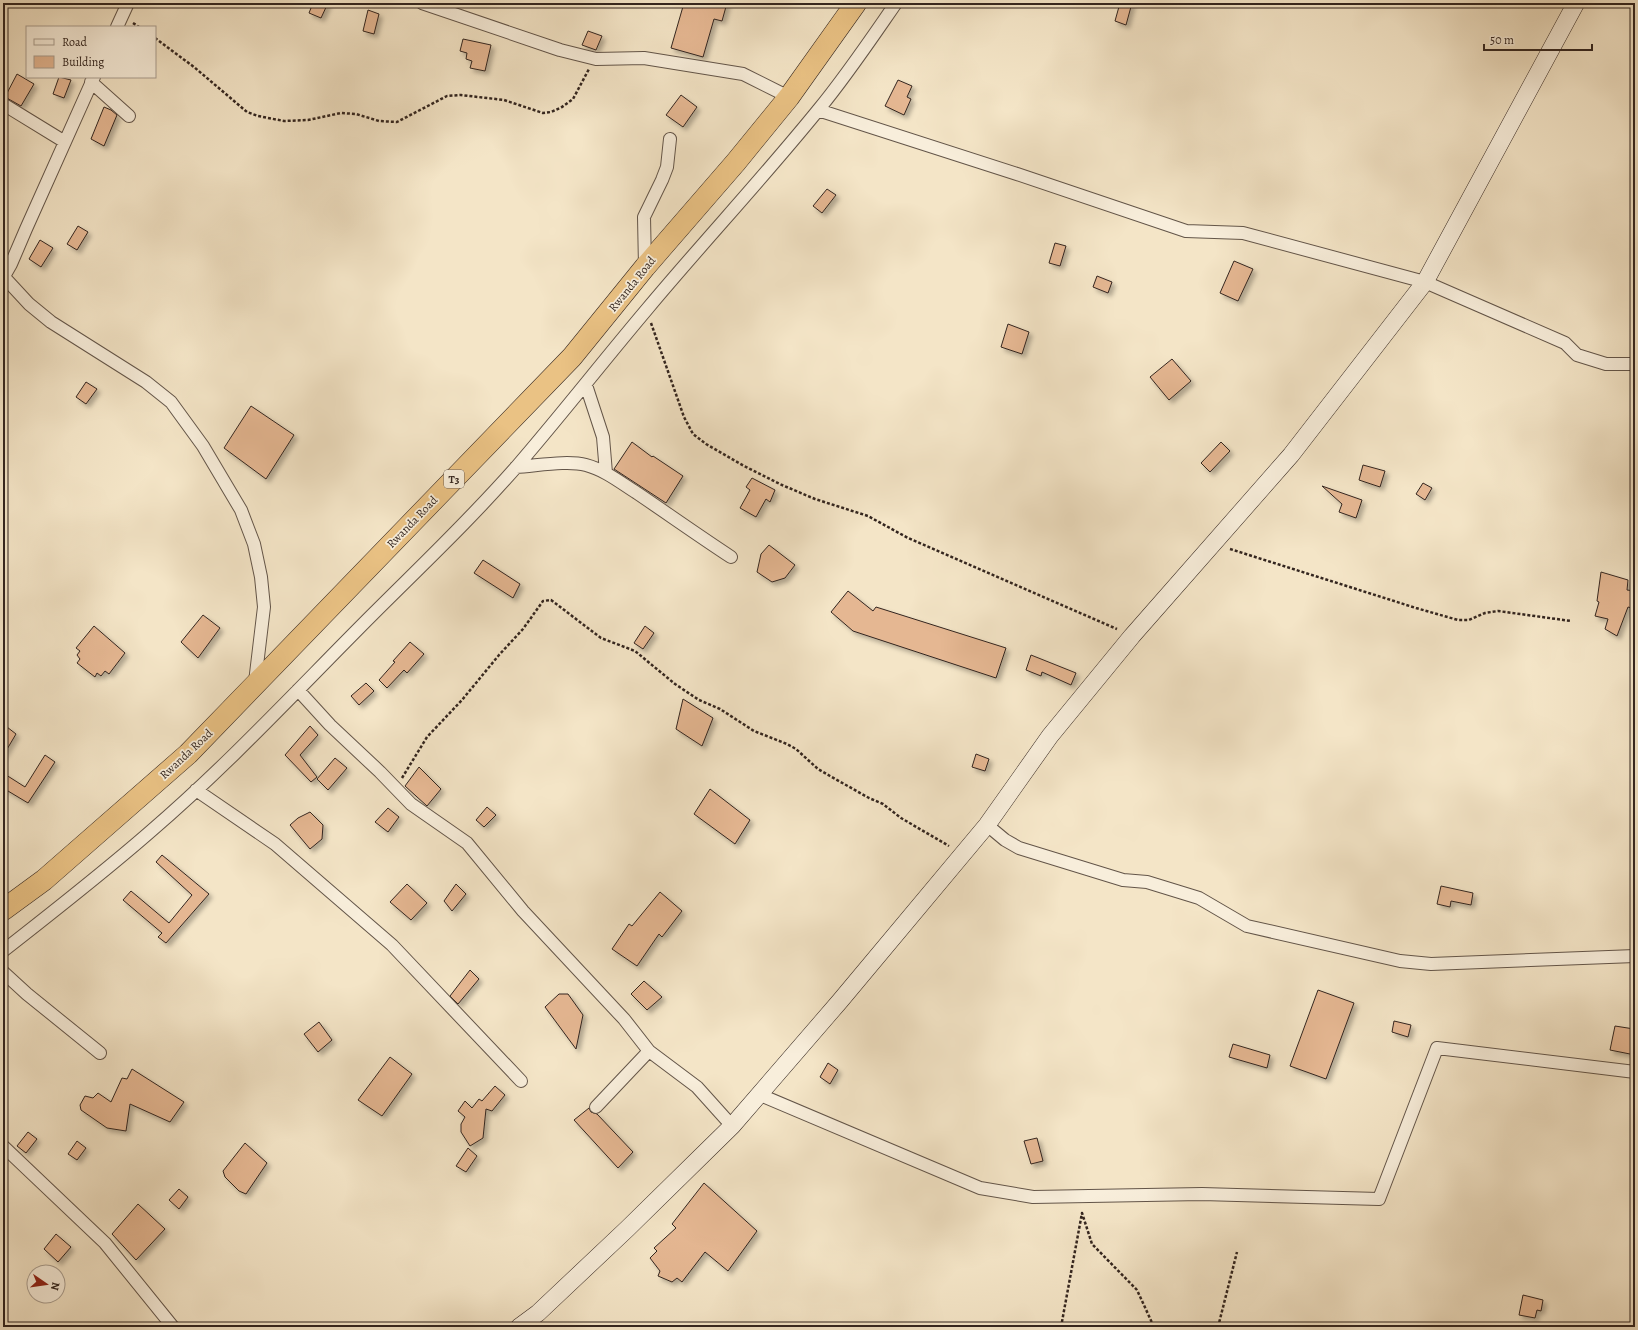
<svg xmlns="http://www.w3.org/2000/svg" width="1638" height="1330" font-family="Alegreya,serif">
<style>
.building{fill:#e5b792;stroke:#33251f;filter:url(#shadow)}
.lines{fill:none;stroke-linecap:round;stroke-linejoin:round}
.street-casing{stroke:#635549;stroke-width:14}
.secondary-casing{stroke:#33251f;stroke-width:18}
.highway-casing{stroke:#33251f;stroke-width:22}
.path{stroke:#33251f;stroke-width:2.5;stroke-dasharray:3 2;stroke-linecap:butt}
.street{stroke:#f8eedb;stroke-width:12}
.secondary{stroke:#f8eedb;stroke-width:17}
.highway{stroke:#eac284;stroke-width:21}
.labels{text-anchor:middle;stroke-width:3.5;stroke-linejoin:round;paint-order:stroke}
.shield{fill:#f8eedb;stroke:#6e6157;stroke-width:1}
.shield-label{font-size:11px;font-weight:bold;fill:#33251f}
.street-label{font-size:12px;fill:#33251f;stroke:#f8eedb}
</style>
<defs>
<filter id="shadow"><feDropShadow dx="3.5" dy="3.5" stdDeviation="2" flood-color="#0004"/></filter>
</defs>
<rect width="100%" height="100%" fill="#f4e5c7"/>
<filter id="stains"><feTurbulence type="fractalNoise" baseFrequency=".005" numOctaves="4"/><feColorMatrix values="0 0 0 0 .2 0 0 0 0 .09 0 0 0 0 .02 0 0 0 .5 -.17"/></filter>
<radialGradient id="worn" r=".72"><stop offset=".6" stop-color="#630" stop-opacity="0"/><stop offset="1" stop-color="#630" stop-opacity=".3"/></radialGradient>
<path class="building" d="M313 3H328L321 18 309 13Z
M684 3H727L722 21 714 19 703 57 671 48Z
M1120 3H1132L1126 25 1115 21Z
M368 10 379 14 374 34 363 31Z
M588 31 602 36 596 50 582 45Z
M463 39 491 45 485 71 470 68 472 61 466 59 467 53 460 51Z
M17 74 34 84 21 106 5 97Z
M59 77 71 80 64 98 53 94Z
M898 80 912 86 907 97 911 99 904 115 885 106Z
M681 95 697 107 683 127 666 115Z
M104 107 111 110 117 115 104 146 91 139Z
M827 189 836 195 822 213 813 206Z
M78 226 88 232 77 250 67 244Z
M40 240 53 248 41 267 29 259Z
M1055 243 1066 246 1060 266 1049 263Z
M1234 261 1253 269 1238 301 1220 293Z
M1097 276 1112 282 1108 293 1093 287Z
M1008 324 1029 332 1022 354 1001 347Z
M1172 359 1191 381 1169 400 1150 377Z
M86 382 97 389 86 404 76 397Z
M251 406 294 435 266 479 224 448Z
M632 442 652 457 653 456 683 476 666 503 614 469Z
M1221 442 1230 451 1210 472 1201 463Z
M1363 465 1385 471 1380 487 1359 480Z
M752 478 775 490 770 502 766 499 756 517 740 508 750 490 746 487Z
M1423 483 1432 488 1425 500 1416 494Z
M1322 486 1362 500 1356 518 1339 512 1342 504Z
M769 545 795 565 785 578 772 582 757 572 761 554Z
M483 560 520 584 513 598 474 573Z
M1601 572 1628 580 1627 590 1635 591V609L1628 607 1617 636 1605 629 1608 619 1595 616 1599 602 1597 601Z
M848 591 873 611 876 607 1006 648 996 678 853 631 831 612Z
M203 615 220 628 198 658 181 642Z
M94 626 125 653 109 674 105 671 101 676 97 673 95 677 77 663 80 659 77 655 80 651 76 648Z
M645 626 654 633 643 649 634 643Z
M410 642 424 654 407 673 404 670 387 688 379 680 395 662 393 661Z
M1031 655 1076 673 1071 685 1042 672 1041 676 1026 670Z
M366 683 374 691 359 705 351 696Z
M683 699 713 718 702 746 676 729Z
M310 726 318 735 300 755 317 777 311 782 285 755Z
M7 727 16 734 3 756V733Z
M976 754 989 759 985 771 972 767Z
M45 755 55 762 28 803 3 788V773L25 787Z
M335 758 347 768 328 790 317 779Z
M419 767 441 789 427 806 405 786Z
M710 789 750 820 735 844 694 814Z
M487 807 496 815 484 827 476 820Z
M388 808 399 817 388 832 375 822Z
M310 812 323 825 322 839 310 849 290 825 298 818Z
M162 855 209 894 166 943 158 937 162 933 123 900 131 891 169 923 192 895 156 862Z
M407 884 427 903 411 920 390 902Z
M456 884 466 894 452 911 444 901Z
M1441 886 1473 893 1471 905 1451 901 1450 907 1437 904Z
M660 892 682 911 662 937 659 934 637 966 612 949 629 924 632 926Z
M470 970 479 979 458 1004 450 996Z
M644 981 662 997 647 1010 631 994Z
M1318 990 1354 1003 1326 1079 1290 1066Z
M559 994H568L583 1015 576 1049 545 1007Z
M1394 1021 1411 1025 1408 1037 1392 1032Z
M319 1022 332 1040 318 1052 304 1034Z
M1615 1026 1634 1029 1632 1040H1635V1055L1610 1050Z
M1233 1044 1270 1055 1267 1068 1229 1057Z
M390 1057 412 1074 382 1116 358 1100Z
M828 1063 838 1070 830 1084 820 1077Z
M132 1069 184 1102 170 1122 130 1104 126 1131 107 1128 81 1110 80 1105 85 1096 93 1098 98 1093 111 1102 122 1078 127 1079Z
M495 1086 505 1095 492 1111 486 1109 483 1138 470 1146 461 1132V1124L465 1117 458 1111 465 1101 472 1108 479 1099 482 1101Z
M589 1108 591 1112 597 1114 633 1152 618 1168 574 1120Z
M28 1132 37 1139 26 1153 17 1146Z
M1037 1138 1043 1161 1031 1164 1024 1141Z
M77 1141 86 1148 77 1160 68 1154Z
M245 1143 267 1163 246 1194 239 1191 225 1177 223 1171Z
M468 1148 477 1156 466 1172 456 1166Z
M704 1183 757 1231 728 1271 705 1252 682 1282 677 1278 672 1282 658 1276 660 1271 650 1258 657 1251 654 1248 676 1228 672 1224Z
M179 1189 188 1197 179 1209 169 1200Z
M138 1204 165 1229 136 1260 112 1234Z
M56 1234 71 1247 58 1262 44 1249Z
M1523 1295 1543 1300 1541 1311 1537 1310 1535 1318 1519 1315Z"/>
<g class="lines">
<defs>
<path id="street" d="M422 3 560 50 596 59 644 58 743 74 789 97
M117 27 128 3
M91 82 129 116
M3 104 65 142
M818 110 1017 174 1186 231 1243 233 1425 282 1565 343 1577 355 1606 364H1635
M645 266 644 217 662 180 667 167 670 139
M4 277 29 304 51 322 146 382 171 402 203 446 241 510 254 544 261 577 264 607 255 682
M3 278 11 264 26 229 94 77
M586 385 603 437 606 473
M516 467C536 466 567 460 586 465 605 470 621 483 637 493 668 514 699 536 731 557
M298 690 330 725 380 772 411 804 467 843 523 911 624 1019 649 1051 697 1087 732 1126
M196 790 275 844 392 945 521 1081
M987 825 1005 840 1019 848 1123 880 1147 882 1199 898 1247 926 1400 961 1431 964 1635 956
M3 951C53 912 103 873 151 831 229 764 299 688 372 615 421 566 472 518 518 465 562 414 604 360 648 308 704 241 764 177 819 109 847 75 871 39 896 3
M3 972 27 994 100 1053
M758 1094 980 1188 1033 1197 1202 1194 1379 1199 1437 1048 1635 1072
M596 1107 649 1051
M3 1146 105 1243 173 1327"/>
<path id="secondary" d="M519 1327 538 1313 627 1229 732 1126 840 1001 987 825 1050 736 1132 636 1291 455 1425 282 1576 3"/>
<path id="highway" d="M3 910 44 880 188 754 572 357 645 267 736 162 789 97 856 3"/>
</defs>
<use href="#street" class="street-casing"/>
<use href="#secondary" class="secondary-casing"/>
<use href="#highway" class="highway-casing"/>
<path class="path" d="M133 23 139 27
M155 38 194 67 247 112 258 116 284 121 308 120 341 113 356 114 379 121 397 122 447 96 461 95 504 100 543 113 551 112 562 107 573 99 589 69
M651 323 684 417 693 434 706 444 744 466 782 485 815 499 868 516 908 538 1117 629
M1230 549 1416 608 1458 620H1469L1485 613 1498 611 1571 621
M402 778 427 737 462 700 499 655 523 629 543 601 551 600 601 638 635 651 675 684 699 700 720 709 754 731 787 744 796 749 818 769 830 776 869 798 883 804 901 818 949 846
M1061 1327 1082 1213 1092 1244 1137 1290 1154 1327
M1218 1327 1237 1252"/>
<use href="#street" class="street"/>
<use href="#secondary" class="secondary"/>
<use href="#highway" class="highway"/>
</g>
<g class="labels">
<rect class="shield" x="444" y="470" width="20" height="18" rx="3"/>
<g class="shield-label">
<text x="454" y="483">T3</text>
</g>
<g class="street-label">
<text transform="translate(632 284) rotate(-51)" y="4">Rwanda Road</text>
<text transform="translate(412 522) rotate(-46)" y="4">Rwanda Road</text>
<text transform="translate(186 754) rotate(-43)" y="4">Rwanda Road</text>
</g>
</g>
<rect width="1638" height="1330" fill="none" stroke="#f4e5c7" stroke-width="16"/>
<rect x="4" y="4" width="1630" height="1322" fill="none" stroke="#33251f" stroke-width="2"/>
<rect x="8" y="8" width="1622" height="1314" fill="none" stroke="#33251f"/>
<rect x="26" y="26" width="130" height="52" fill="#f8eedb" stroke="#a99e90"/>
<rect x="34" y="39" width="20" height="6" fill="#f8eedb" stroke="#a99e90"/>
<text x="62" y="46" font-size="12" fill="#33251f">Road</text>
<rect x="34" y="56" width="20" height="12" fill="#e5b792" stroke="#a99e90"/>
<text x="62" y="66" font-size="12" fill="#33251f">Building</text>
<g transform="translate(46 1284) rotate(103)"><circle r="19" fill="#f8eedb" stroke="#a99e90"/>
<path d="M0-3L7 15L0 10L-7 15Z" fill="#8f2418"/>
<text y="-6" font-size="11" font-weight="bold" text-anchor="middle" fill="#33251f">N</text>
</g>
<path d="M1484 44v6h108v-6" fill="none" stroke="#33251f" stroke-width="2"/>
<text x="1490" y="44" font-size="12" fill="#33251f" stroke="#f8eedb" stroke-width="3" paint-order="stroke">50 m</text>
<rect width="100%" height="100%" filter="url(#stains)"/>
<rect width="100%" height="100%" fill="url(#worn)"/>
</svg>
